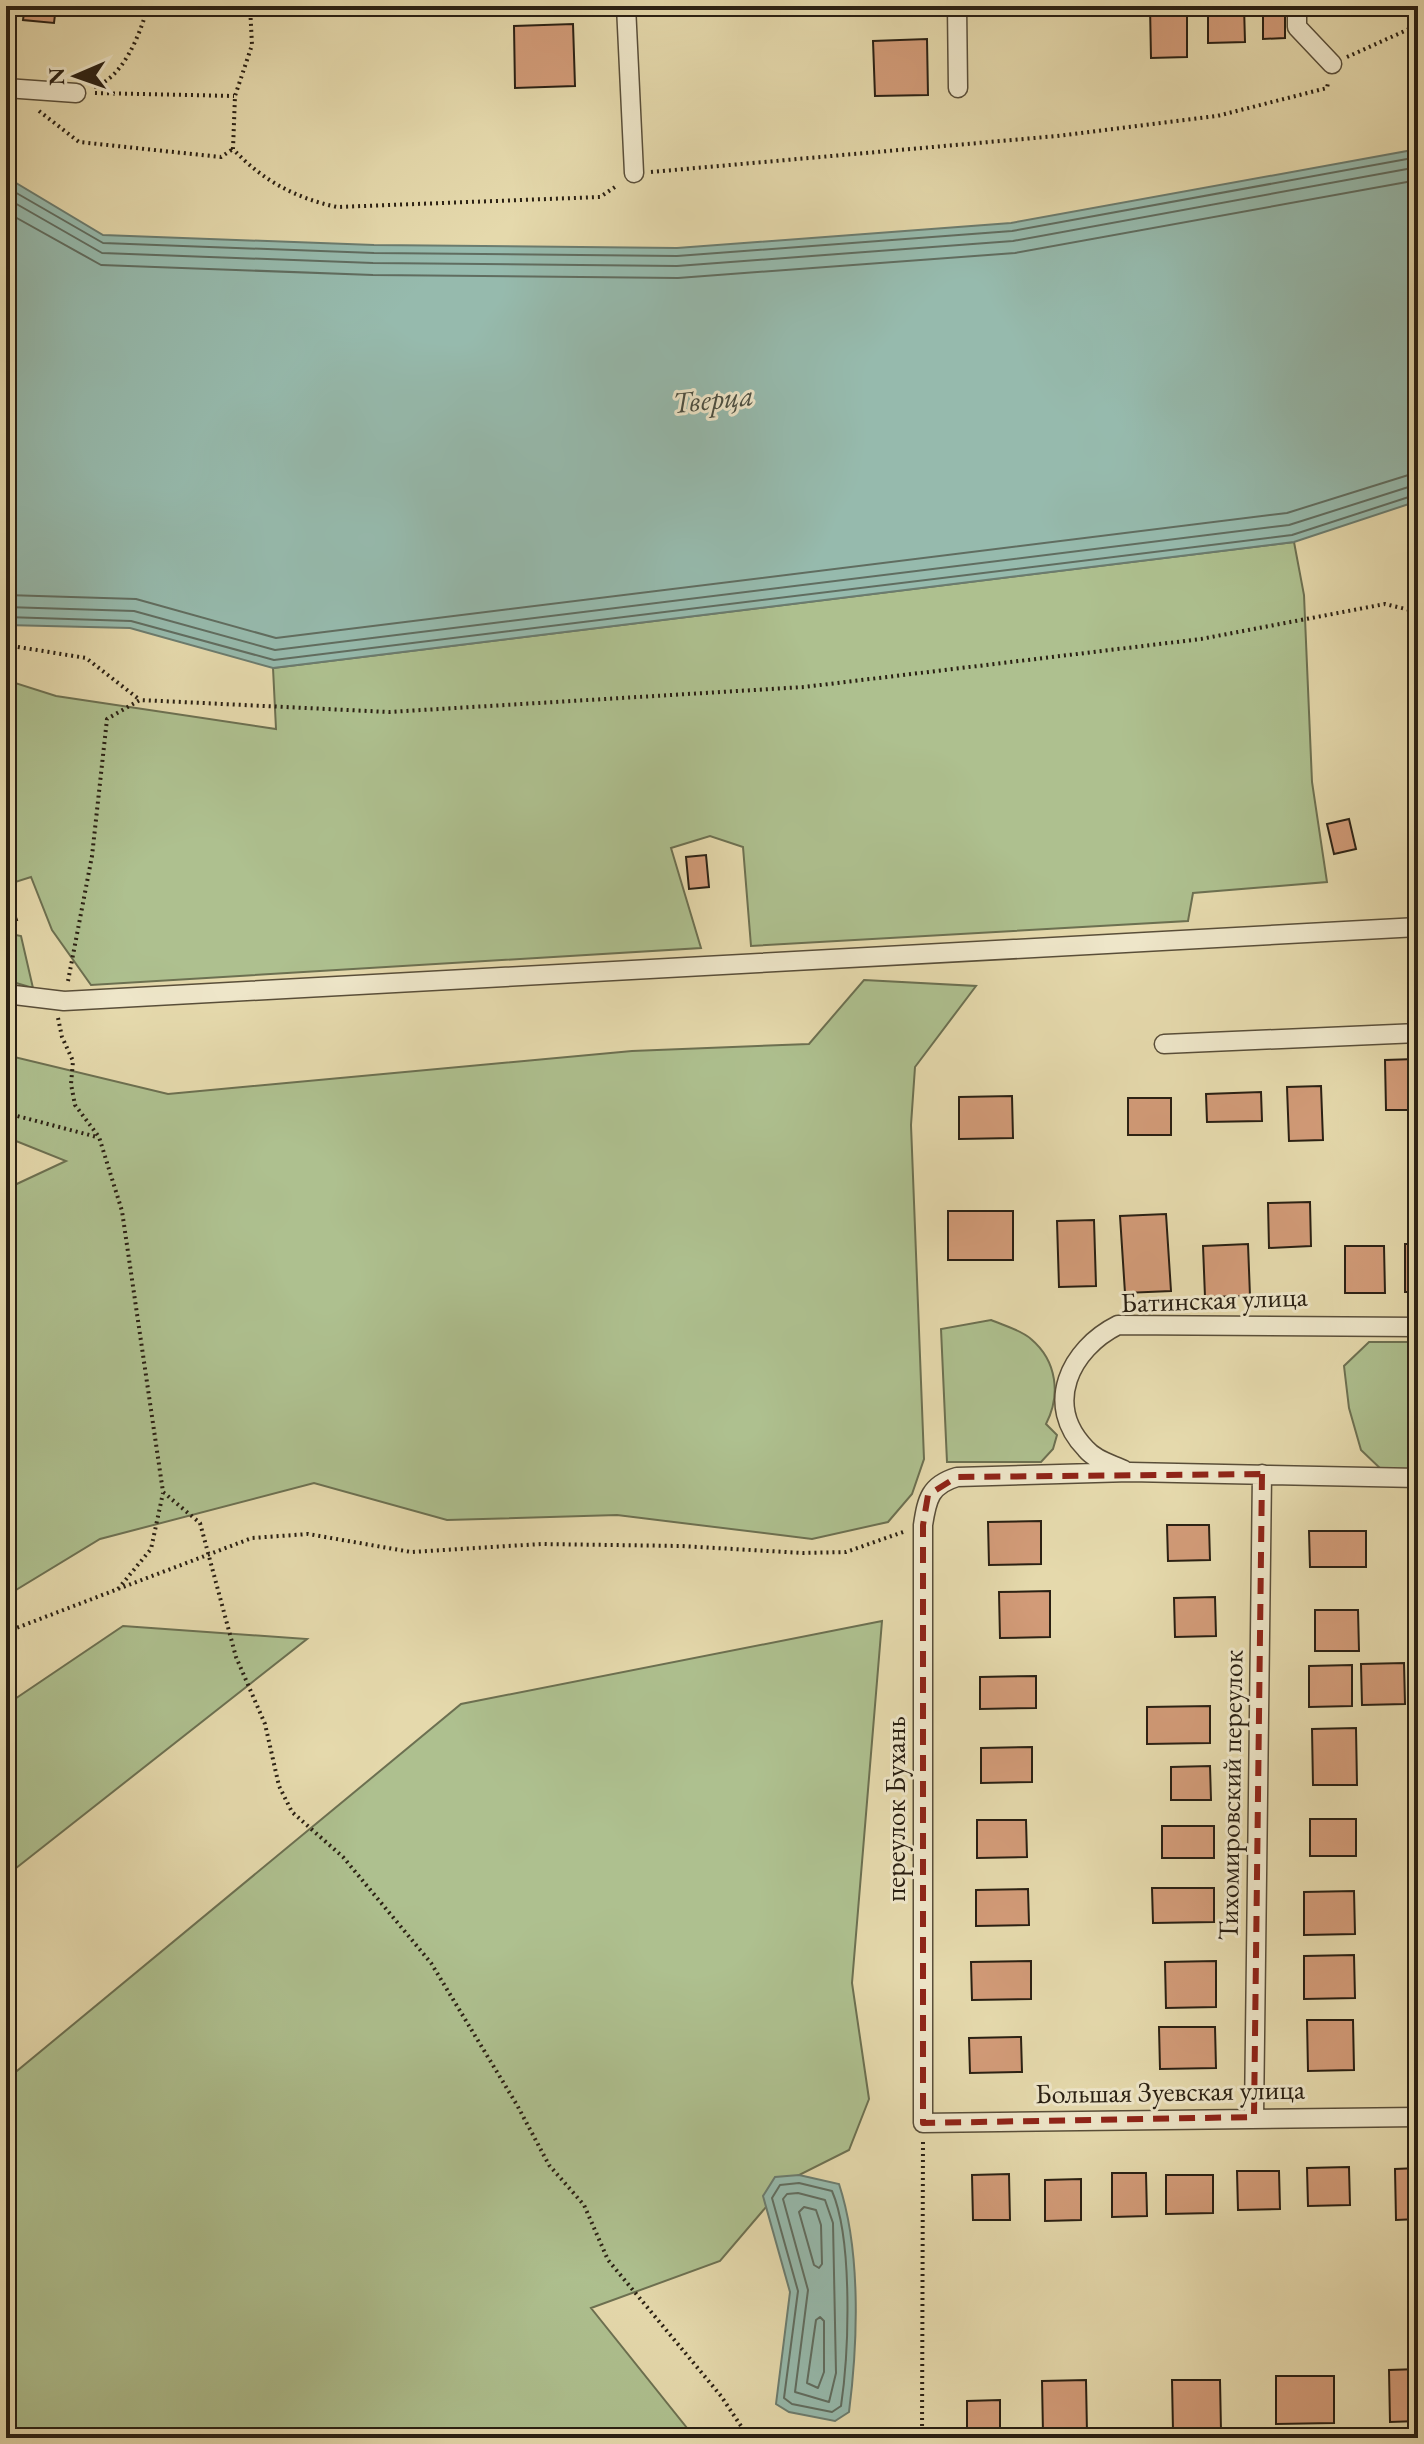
<svg xmlns="http://www.w3.org/2000/svg" width="1424" height="2444" font-family="'EB Garamond',serif">
<style>
.green{fill:#aec08f;stroke:#6c7051;stroke-width:2}
.water{fill:#96baad;stroke:#6b7c6f;stroke-width:2}
.lines{fill:none;stroke-linecap:round;stroke-linejoin:round}
.shore{stroke:#606d60;stroke-width:2}
.building{fill:#d29b78;stroke:#2a2013;stroke-width:2}
.street-casing{stroke:#594e39;stroke-width:21}
.path{stroke:#2a2013;stroke-width:4;stroke-dasharray:2 4;stroke-linecap:butt}
.street{stroke:#eee6c9;stroke-width:18}
.marked{fill:none;stroke:#8f2418;stroke-width:6;stroke-dasharray:16 10;stroke-linejoin:round}
.labels{text-anchor:middle;stroke-width:6;stroke-linejoin:round;paint-order:stroke}
.street-label{font-size:28px;fill:#2a2013;stroke:#eee6c9}
.water-label{font-size:30px;font-style:italic;fill:#4a4e41;stroke:#eee6c9}
</style>
<rect width="100%" height="100%" fill="#e5d9ac"/>
<filter id="stains"><feTurbulence type="fractalNoise" baseFrequency=".0025" numOctaves="4"/><feColorMatrix values="0 0 0 0 .2 0 0 0 0 .09 0 0 0 0 .02 0 0 0 .5 -.17"/></filter>
<radialGradient id="worn" r=".72"><stop offset=".6" stop-color="#630" stop-opacity="0"/><stop offset="1" stop-color="#630" stop-opacity=".3"/></radialGradient>
<path class="green" d="M1294 542 1304 595 1312 782 1327 882 1193 893 1188 921 751 946 743 847 710 836 671 848 701 948 91 985 52 930 31 877 6 885V680L56 696 276 729 273 668Z
M6 933 21 936 33 988 6 980Z
M864 980 976 986 915 1067 911 1125 924 1459 912 1494 888 1522 812 1539 617 1515 447 1520 314 1483 100 1539 6 1596V1189L66 1161 6 1137V1055L168 1094 632 1051 809 1044Z
M991 1320C1003 1325 1021 1330 1031 1339 1057 1361 1061 1395 1046 1424L1057 1435 1053 1449 1041 1462H947L941 1329Z
M1369 1342H1418V1472H1384L1361 1450 1349 1408 1344 1366Z
M882 1621 852 1983 869 2099 849 2150 789 2180 720 2261 591 2308 695 2438H6V2080L461 1704Z
M123 1626 307 1639 6 1876V1705Z"/>
<path class="water" d="M1418 149V501L1294 542 273 668 130 628 6 625V177L103 235 374 245 677 248 1011 223Z
M799 2175 839 2184C861 2251 858 2342 849 2412L835 2421 789 2412 776 2404 790 2292 763 2196 775 2177Z"/>
<g class="lines">
<path class="shore" d="M6 187 103 243 374 253 677 256 1012 231 1418 157
M6 198 102 253 373 263 677 266 1013 241 1418 167
M6 212 101 265 373 275 678 278 1015 253 1418 180
M6 595 136 599 276 638 1287 513 1418 472
M6 607 134 611 275 650 1289 525 1418 484
M6 617 131 621 274 660 1292 535 1418 494
M799 2183 832 2191C853 2240 849 2352 841 2406L832 2412 792 2404 784 2398 798 2291 772 2198 780 2185Z
M798 2193 825 2200 833 2223 836 2373 829 2402 795 2392 808 2290 783 2199 787 2194Z
M804 2207 816 2210 821 2225 822 2264 819 2268 814 2265 799 2212Z
M820 2317 824 2321V2372L818 2388 807 2383 816 2320Z"/>
</g>
<path class="building" d="M25 6H56L54 23 23 20Z
M1150 6H1187V57L1151 58Z
M1208 6H1244L1245 42 1208 43Z
M1263 6H1285V38L1263 39Z
M573 24 575 86 515 88 514 26Z
M927 39 928 95 875 96 873 41Z
M1349 819 1356 849 1334 854 1327 824Z
M706 855 709 887 689 889 686 857Z
M9 897 17 920 6 923V899Z
M1415 1059 1416 1110H1386L1385 1060Z
M1321 1086 1323 1140 1289 1141 1287 1087Z
M1261 1092 1262 1121 1207 1122 1206 1094Z
M1012 1096 1013 1138 959 1139V1097Z
M1128 1098H1171V1135H1128Z
M1310 1202 1311 1246 1269 1248 1268 1203Z
M948 1211H1013V1260H948Z
M1166 1214 1171 1291 1125 1293 1120 1216Z
M1094 1220 1096 1286 1059 1287 1057 1221Z
M1248 1244 1250 1296 1205 1297 1203 1246Z
M1405 1244H1418V1292H1405Z
M1345 1246H1384L1385 1293H1345Z
M1041 1521V1564L989 1565 988 1522Z
M1167 1525H1209L1210 1560 1168 1561Z
M1309 1531H1366V1567H1310Z
M1050 1591V1637L1000 1638 999 1592Z
M1215 1597 1216 1636 1175 1637 1174 1598Z
M1315 1610H1358L1359 1651H1315Z
M1404 1663 1405 1704 1362 1705 1361 1664Z
M1352 1665V1706L1309 1707V1666Z
M1036 1676V1708L980 1709V1677Z
M1210 1706V1743L1147 1744V1707Z
M1356 1728 1357 1785H1313L1312 1729Z
M1032 1747V1782L981 1783V1748Z
M1210 1766 1211 1800H1171V1767Z
M1310 1819H1356V1856H1310Z
M977 1820H1026L1027 1857 977 1858Z
M1162 1826H1214V1858H1162Z
M1152 1888H1214V1922L1153 1923Z
M1028 1889 1029 1925 976 1926V1890Z
M1354 1891 1355 1934 1304 1935V1892Z
M1354 1955 1355 1998 1304 1999V1956Z
M1031 1961V1999L972 2000 971 1962Z
M1216 1961V2007L1166 2008 1165 1962Z
M1307 2020H1353L1354 2070 1308 2071Z
M1159 2027H1215L1216 2068 1160 2069Z
M1021 2037 1022 2072 970 2073 969 2038Z
M1349 2167 1350 2205 1308 2206 1307 2168Z
M1418 2168V2219L1396 2220 1395 2169Z
M1237 2171H1279L1280 2209 1238 2210Z
M1112 2173H1146L1147 2216 1112 2217Z
M1009 2174 1010 2220H973L972 2175Z
M1166 2175H1213V2213L1166 2214Z
M1081 2179V2220L1045 2221V2180Z
M1418 2369V2421L1390 2422 1389 2370Z
M1276 2376H1334V2423L1276 2424Z
M1086 2380 1087 2433 1043 2434 1042 2381Z
M1172 2380H1220L1221 2431H1173Z
M1000 2400V2438H967V2401Z"/>
<g class="lines">
<defs>
<path id="street" d="M626 6 634 173
M957 6 958 88
M1297 6V27L1332 64
M6 88 76 93
M6 994 64 1001 1418 927
M1164 1044 1418 1033
M1124 1470C1111 1464 1095 1460 1086 1449 1043 1405 1070 1349 1118 1325L1418 1327
M1418 1478 1130 1472 957 1477C930 1485 927 1499 923 1525V2123L1418 2117
M1254 2117 1262 1474"/>
</defs>
<use href="#street" class="street-casing"/>
<path class="path" d="M250 6 252 45 235 96 233 149C262 180 295 198 337 207L600 197 618 185
M1347 57 1418 25
M94 87C124 77 140 34 148 6
M95 93 234 96
M39 111 79 142 221 157 233 149
M651 172 1057 136 1217 116 1327 88 1328 83
M6 645 86 658 140 700
M68 981 92 856 107 719 140 700 389 712 804 687 1201 639 1385 604 1418 612
M58 1018 62 1037 73 1061 71 1084 75 1105 99 1137 122 1211 163 1492 200 1523 236 1657 265 1724 279 1786 292 1812 343 1857 431 1963 517 2105 549 2165 584 2205 608 2260 721 2396 749 2438
M6 1113 97 1137
M118 1589 252 1538 308 1534 411 1552 541 1544 681 1546 803 1553 846 1552 906 1531
M6 1632 118 1589 151 1549 163 1493
M922 2438 923 2140"/>
<use href="#street" class="street"/>
</g>
<path class="marked" d="M1262 1474 1254 2117 923 2123V1525L928 1495 957 1477Z"/>
<g class="labels">
<g class="street-label">
<text transform="translate(1214 1299) rotate(-2)" y="10">Батинская улица</text>
<text transform="translate(1230 1795) rotate(-89)" y="10">Тихомировский переулок</text>
<text transform="translate(895 1809) rotate(-90)" y="10">переулок Бухань</text>
<text transform="translate(1170 2091) rotate(-1)" y="10">Большая Зуевская улица</text>
</g>
<g class="water-label">
<text transform="translate(713 399) rotate(-6)" y="10">Тверца</text>
</g>
</g>
<rect width="1424" height="2444" fill="none" stroke="#e5d9ac" stroke-width="32"/>
<rect x="8" y="8" width="1408" height="2428" fill="none" stroke="#2a2013" stroke-width="4"/>
<rect x="16" y="16" width="1392" height="2412" fill="none" stroke="#2a2013" stroke-width="2"/>
<g transform="translate(76 76) rotate(268)" stroke="#eee6c9" stroke-width="6" paint-order="stroke">
<path d="M0-6L14 30L0 20L-14 30Z" fill="#2a2013"/>
<text y="-12" font-size="22" font-weight="bold" text-anchor="middle" fill="#2a2013">N</text>
</g>
<rect width="100%" height="100%" filter="url(#stains)"/>
<rect width="100%" height="100%" fill="url(#worn)"/>
</svg>
